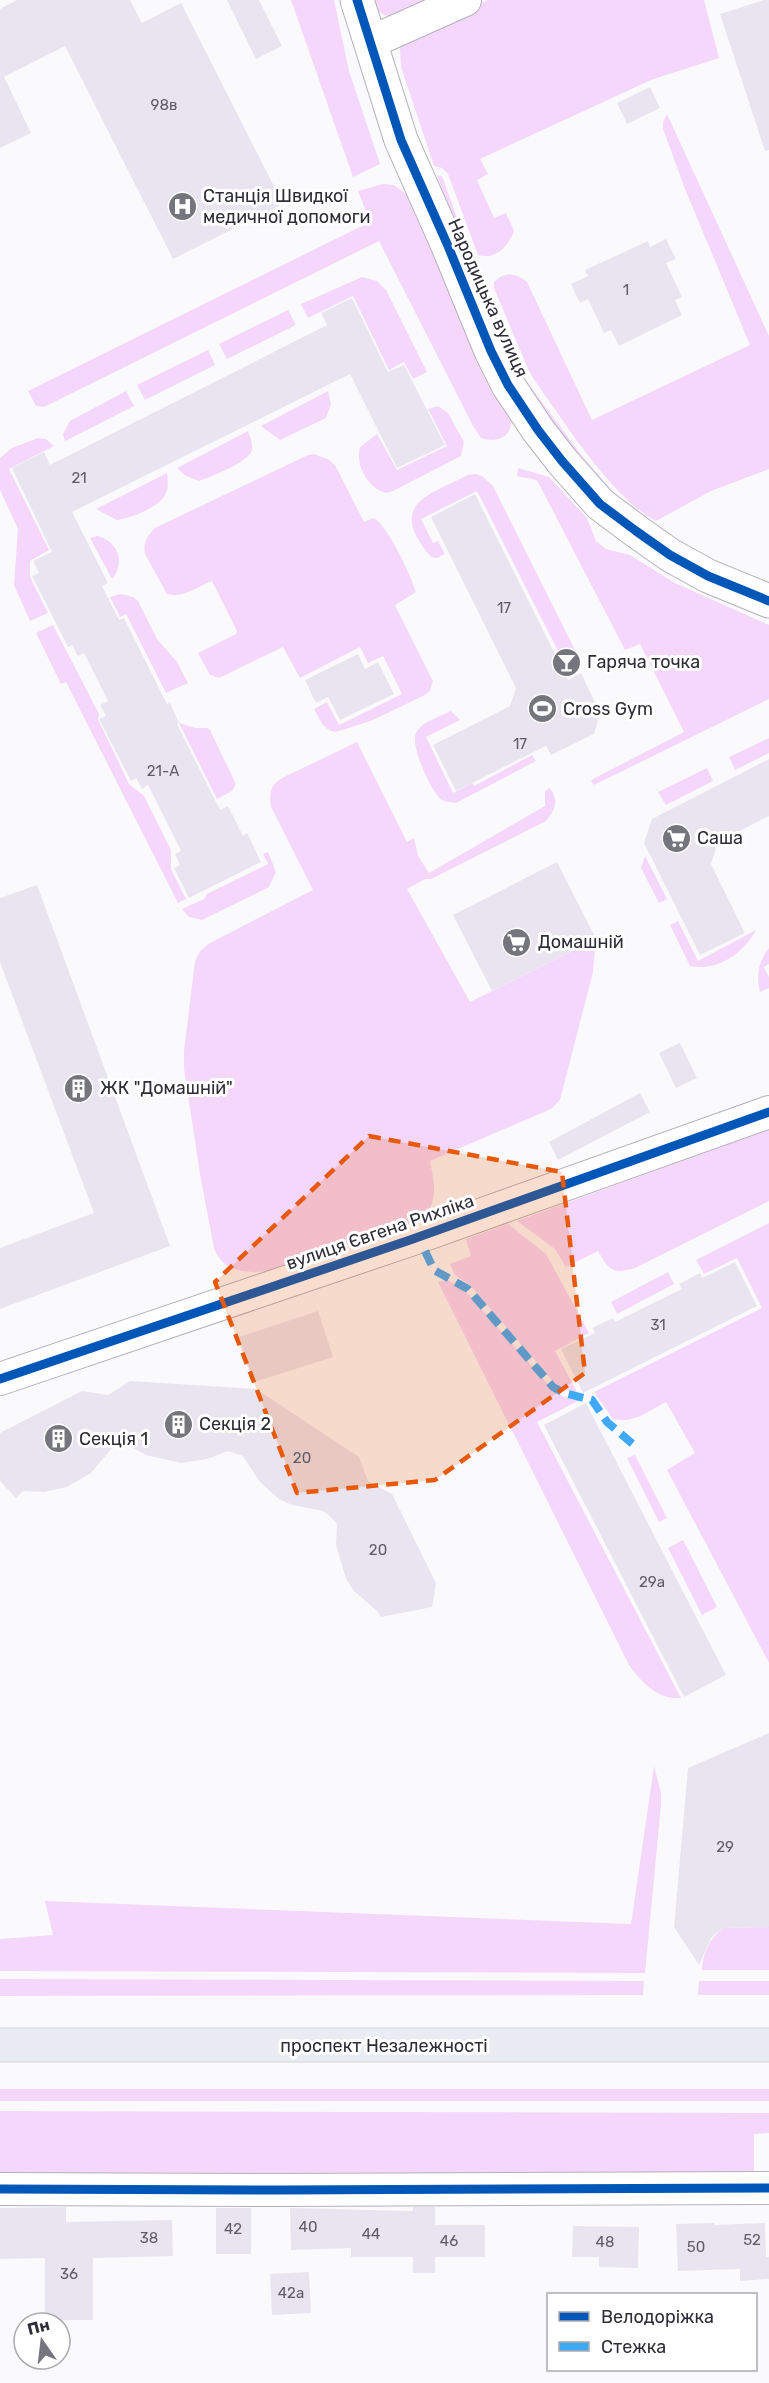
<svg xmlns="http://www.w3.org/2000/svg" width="769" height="2383" font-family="Rubik,sans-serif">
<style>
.green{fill:#f5d7fb}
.building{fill:#e9e5f0}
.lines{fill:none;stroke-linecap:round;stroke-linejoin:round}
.minor-casing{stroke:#b2b2b9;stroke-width:34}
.tertiary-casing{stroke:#b2b2b9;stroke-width:35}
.primary-casing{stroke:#d4d4d6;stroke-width:35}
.minor{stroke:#fefeff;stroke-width:32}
.tertiary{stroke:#fefeff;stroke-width:33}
.primary{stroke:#e9ecf2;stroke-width:33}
.quiet{stroke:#3fa9f5;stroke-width:8;stroke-dasharray:15 8;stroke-linecap:butt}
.cycleway-casing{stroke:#fff;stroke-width:13}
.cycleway{stroke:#0057b8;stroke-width:9}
.marked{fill:#e8590c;fill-opacity:0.2;stroke:#e8590c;stroke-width:4.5;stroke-dasharray:12 8;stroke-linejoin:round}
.labels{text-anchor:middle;stroke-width:6;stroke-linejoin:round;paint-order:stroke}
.number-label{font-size:15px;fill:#5e5d67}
.poi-label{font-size:18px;fill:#2e2e38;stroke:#fff;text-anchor:start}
.street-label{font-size:18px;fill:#2e2e38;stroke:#fff}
</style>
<rect width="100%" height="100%" fill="#fafafd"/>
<path class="green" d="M291 0H334L349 71 380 164 353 177Z
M373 0H429L391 17C380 15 377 10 373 0Z
M488 0H704L719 58 651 80 480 159 488 174 477 180 494 218 506 213 514 231C508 247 496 260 478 255L448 174 442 168 434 166 401 67 400 48C425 22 456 13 488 0Z
M667 114 769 336V469L711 491 656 521C612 498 565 423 535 381L529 371 494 288V282C505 271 516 273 527 282L592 420 750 345 685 189 663 129V122Z
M437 175 442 176 466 243 461 242Z
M383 184 394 185 410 197 512 417C512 436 499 444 481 438L473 426 379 241 44 407 36 406 28 391 370 222 358 191Z
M362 277 377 281 386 290 427 372 413 379 404 362 389 370 353 296 308 318 301 304Z
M489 300 524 378 582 456 629 510 579 460 522 383 489 308Z
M288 310 296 325 227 359 219 344Z
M208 350 215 365 145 400 137 385Z
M126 391 134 406 65 441 63 434 70 421Z
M328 391 331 404 326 418 280 440 261 426Z
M438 406 448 413 464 442 461 456 393 491 386 493C368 488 355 465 360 447L377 434 397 470 447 446 428 409Z
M248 431C250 437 253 444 252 450 250 462 210 477 199 481L186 476 177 468Z
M38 438 46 439 54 446 9 469 49 550 30 561V577L48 613 30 621 14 585 18 529 0 490V458L12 448Z
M314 454 328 459 335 465 364 522 373 518C386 522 412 577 416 592L395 605 433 681 430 691 425 695 373 720 336 732C323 730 320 720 314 709L327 702 339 725 402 694 383 656 368 663 360 647 300 678 283 647 219 678 210 675 198 653 236 634 237 631 212 581C199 586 182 599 167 594L145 554C143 543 147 536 155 528L308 455Z
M518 468 549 477 587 518 596 541 606 549 630 555 675 583 769 625V699L594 785 591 781 593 779 684 732 640 644 625 650 539 484 536 480 517 476Z
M167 473C168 481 169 490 164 497 155 509 131 518 117 520L96 509Z
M476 474 482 476 493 486 579 658 565 665 477 491 421 519 433 543 438 541 445 554 437 558 431 557C387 505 426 496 468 475Z
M97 536C118 540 126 563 112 579L90 538Z
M121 594 133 597 138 601 157 639 177 662 188 683 166 693 126 614 120 617 110 597Z
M53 625 99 714 98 719 129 784 144 796 171 850V869L186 899 178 903 66 682 61 684 36 633Z
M451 711 460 720 426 737 453 793 472 783 474 786 532 755 536 761 456 803C451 802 446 802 442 800 431 792 410 746 416 733 422 721 440 717 451 711Z
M179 723 195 728H208L210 730 236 784 232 791 217 799Z
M769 738V753L735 770 729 757Z
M357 742 407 842 414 838 418 856 429 873 545 806V791L549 788C560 798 555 811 546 821L431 879H425L407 889 470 1002 596 939 593 972 560 1100 551 1109 430 1161C433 1178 438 1194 429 1210 421 1226 373 1239 356 1245 323 1256 231 1298 214 1248L200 1174 184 1069V1051L195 961 200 951 210 943 313 890 271 807C269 794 270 785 282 778Z
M707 768 713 781 666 805 658 792Z
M268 852 276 872 269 887 202 920 189 917 182 909 204 899 207 894 268 864 263 854Z
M645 856 667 899 659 903 641 868Z
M678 921 698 961 756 930C744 953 717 972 690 966L670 925Z
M769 948V964L764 967 769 977V988L760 992C756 976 758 962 769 948Z
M769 1129V1201L635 1268C612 1275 609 1270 598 1251L566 1267 555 1249 517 1221Z
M769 1223V1663L667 1470 695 1453 666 1402C648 1411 634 1424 613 1419L594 1392 762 1308 737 1258 704 1274 696 1260Z
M508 1224 546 1254 589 1333 555 1351 578 1394 557 1386 484 1301 470 1285 455 1275 450 1264 471 1256 466 1239Z
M668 1272 674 1284 617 1314 611 1302Z
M447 1280 457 1285 468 1294 553 1390 564 1397 580 1400 537 1422 681 1698C658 1700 641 1682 629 1665L438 1282Z
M635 1455 667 1518 659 1522 627 1458Z
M683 1540 717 1607 702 1615 668 1548Z
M654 1766 661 1793V1805L645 1973 0 1971V1939L53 1935 45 1901 631 1924Z
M769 1927V1970H702C703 1951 709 1940 723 1928Z
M0 1979 644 1981 643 1995 0 1996Z
M699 1981H769V1995H698Z
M0 2089H769V2101H0Z
M0 2111 769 2113V2133L754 2134V2175L0 2178Z"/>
<path class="building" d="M17 0H130L142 23 181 3 283 204 173 259 65 46 4 77 31 133 0 148V9Z
M227 0H259L282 46 256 59Z
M764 0H769V150L765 151 720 14Z
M650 87 660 108 627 124 617 103Z
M666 239 676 259 666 263 682 297 675 300 682 315 619 346 611 330 604 333 588 299 580 303 571 284 588 276 585 270 648 241 650 247Z
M352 298 388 372 404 365 445 445 397 468 350 374 72 512 108 583 102 586 119 620 124 618 167 704 170 703 179 723 177 724 220 810 228 806 243 836 247 833 261 862 189 898 174 868 180 865 175 854 181 851 148 785 142 789 136 778 131 781 99 719 106 716 100 705 108 701 84 653 78 656 72 645 68 647 32 576 39 573 33 561 52 552 12 468 44 452 50 465 327 325 321 313Z
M475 494 568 680 581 673 600 713 594 734 551 755 546 746 456 791 433 745 510 706 516 688 431 517Z
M358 654 365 669 378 662 394 694 340 720 328 697 316 703 305 680Z
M769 759V816L718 842 711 864 745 933 700 955 644 843 652 819Z
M557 862 596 939 492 991 453 915Z
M37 885 170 1246 0 1309V1248L94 1213 0 962V898Z
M680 1043 697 1078 676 1088 659 1053Z
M640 1093 650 1112 558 1160 549 1142Z
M735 1262 757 1306 583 1393 561 1349 595 1333 592 1328 613 1318 615 1322 682 1289 679 1284 700 1273 702 1278Z
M318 1311 333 1357 254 1382 239 1337Z
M130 1381 256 1389 359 1457 368 1481 392 1494 436 1583 432 1607 381 1617 377 1611 354 1591 346 1579 336 1545 337 1524 330 1516 323 1511 292 1505 279 1499 260 1482 243 1456 228 1451 207 1459 181 1463 146 1455 126 1444 113 1447 91 1473 67 1487 44 1492 23 1491 16 1498 0 1481V1433L82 1391 108 1395Z
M586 1403 726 1675 684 1697 544 1425Z
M769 1733V1927L723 1928 711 1938 699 1965 674 1927 688 1768Z
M66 2207V2222L172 2220 173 2256 93 2258V2320H45V2258L0 2259V2208Z
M413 2207H435V2225H485V2257H435V2273H413V2257H351V2248L291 2250 290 2208 413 2211Z
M216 2208H251V2254H216Z
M714 2223V2225L765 2223 766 2257H769V2279L740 2281V2269L678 2271 676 2224Z
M573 2226 639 2227 638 2268 599 2267V2257H572Z
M309 2272 311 2313 272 2315 270 2274Z"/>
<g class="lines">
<defs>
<path id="minor" d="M371 42 465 0
M0 1379 410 1240 769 1112
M0 2189 280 2190 769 2188"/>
<path id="tertiary" d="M357 0 401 140 448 246 491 351 508 385 538 430 562 461 600 504 636 531 670 555 708 576 769 601"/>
<path id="primary" d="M0 2045H769"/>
</defs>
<use href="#minor" class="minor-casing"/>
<use href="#tertiary" class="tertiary-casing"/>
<use href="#primary" class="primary-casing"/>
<use href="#minor" class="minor"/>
<use href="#tertiary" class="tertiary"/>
<use href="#primary" class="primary"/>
<path class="quiet" d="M425 1251 434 1270 468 1289 553 1387 564 1393 592 1400 607 1422 634 1445"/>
<defs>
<path id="cycleway" d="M357 0 401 140 448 246 491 351 508 385 538 430 562 461 600 504 636 531 670 555 708 576 769 601
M0 1379 410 1240 769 1112
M0 2189 280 2190 769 2188"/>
</defs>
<use href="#cycleway" class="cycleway-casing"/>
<use href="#cycleway" class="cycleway"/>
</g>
<path class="marked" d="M369 1136 562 1172 585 1373 435 1480 297 1493 215 1282Z"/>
<defs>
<symbol id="hospital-disc" viewBox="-11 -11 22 22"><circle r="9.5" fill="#75757d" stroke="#fff"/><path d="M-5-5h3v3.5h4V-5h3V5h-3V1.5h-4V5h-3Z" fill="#fff"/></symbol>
<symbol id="bar-disc" viewBox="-11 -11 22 22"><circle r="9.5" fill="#75757d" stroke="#fff"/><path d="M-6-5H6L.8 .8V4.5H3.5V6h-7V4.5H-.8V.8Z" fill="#fff"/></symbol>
<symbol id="stadium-disc" viewBox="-11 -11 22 22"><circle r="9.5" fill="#75757d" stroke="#fff"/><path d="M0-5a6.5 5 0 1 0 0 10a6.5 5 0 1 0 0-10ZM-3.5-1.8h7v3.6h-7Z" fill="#fff"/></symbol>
<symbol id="supermarket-disc" viewBox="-11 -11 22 22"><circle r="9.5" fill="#75757d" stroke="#fff"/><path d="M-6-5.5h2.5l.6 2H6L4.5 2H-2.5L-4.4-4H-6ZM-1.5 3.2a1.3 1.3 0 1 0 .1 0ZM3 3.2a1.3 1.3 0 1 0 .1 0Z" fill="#fff"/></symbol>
<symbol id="building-disc" viewBox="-11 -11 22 22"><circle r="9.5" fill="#75757d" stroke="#fff"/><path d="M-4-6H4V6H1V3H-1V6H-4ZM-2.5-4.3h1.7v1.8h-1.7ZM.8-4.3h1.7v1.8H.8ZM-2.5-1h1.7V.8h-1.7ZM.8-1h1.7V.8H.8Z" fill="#fff"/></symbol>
</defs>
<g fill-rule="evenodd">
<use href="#hospital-disc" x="166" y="190" width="33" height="33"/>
<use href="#bar-disc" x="550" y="646" width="33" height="33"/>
<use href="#stadium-disc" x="526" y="692" width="33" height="33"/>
<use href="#supermarket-disc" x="660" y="822" width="33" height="33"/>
<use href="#supermarket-disc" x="500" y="926" width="33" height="33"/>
<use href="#building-disc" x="62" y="1072" width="33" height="33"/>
<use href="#building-disc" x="162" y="1408" width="33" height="33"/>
<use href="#building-disc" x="42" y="1422" width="33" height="33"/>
</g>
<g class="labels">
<g class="number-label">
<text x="164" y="110">98в</text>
<text x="626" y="295">1</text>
<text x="79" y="483">21</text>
<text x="504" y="613">17</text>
<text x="520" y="749">17</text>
<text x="163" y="776">21-А</text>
<text x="658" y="1330">31</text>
<text x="302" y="1463">20</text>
<text x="378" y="1555">20</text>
<text x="652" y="1587">29а</text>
<text x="725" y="1852">29</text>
<text x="308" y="2232">40</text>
<text x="233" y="2234">42</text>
<text x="371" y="2239">44</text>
<text x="149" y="2243">38</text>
<text x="752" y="2245">52</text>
<text x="449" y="2246">46</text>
<text x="605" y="2247">48</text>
<text x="696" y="2252">50</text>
<text x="69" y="2279">36</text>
<text x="291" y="2298">42а</text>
</g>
<g class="poi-label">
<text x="203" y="202">Станція Швидкої<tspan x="203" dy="21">медичної допомоги</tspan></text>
<text x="587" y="668">Гаряча точка</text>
<text x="563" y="715">Cross Gym</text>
<text x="697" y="844">Саша</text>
<text x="538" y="948">Домашній</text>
<text x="100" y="1094">ЖК "Домашній"</text>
<text x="199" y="1430">Секція 2</text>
<text x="79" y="1445">Секція 1</text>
</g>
<g class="street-label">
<text transform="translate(488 298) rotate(66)" y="6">Народицька вулиця</text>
<text transform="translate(380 1232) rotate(-19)" y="6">вулиця Євгена Рихліка</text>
<text x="384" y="2052">проспект Незалежності</text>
</g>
</g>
<rect x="547" y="2293" width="210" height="78" fill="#ffffff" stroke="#ababaf" stroke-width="1.5"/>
<rect x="559" y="2312" width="30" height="9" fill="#0057b8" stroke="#ababaf" stroke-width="1.5"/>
<text x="601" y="2323" font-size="18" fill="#2e2e38">Велодоріжка</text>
<rect x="559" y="2342" width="30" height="9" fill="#3fa9f5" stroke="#ababaf" stroke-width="1.5"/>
<text x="601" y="2353" font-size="18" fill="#2e2e38">Стежка</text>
<g transform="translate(42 2341) rotate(346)"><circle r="28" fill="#ffffff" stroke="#ababaf" stroke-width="1.5"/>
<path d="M0-4.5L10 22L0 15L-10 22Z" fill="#75757d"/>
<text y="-9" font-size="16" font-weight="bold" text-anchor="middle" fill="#2e2e38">Пн</text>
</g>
</svg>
